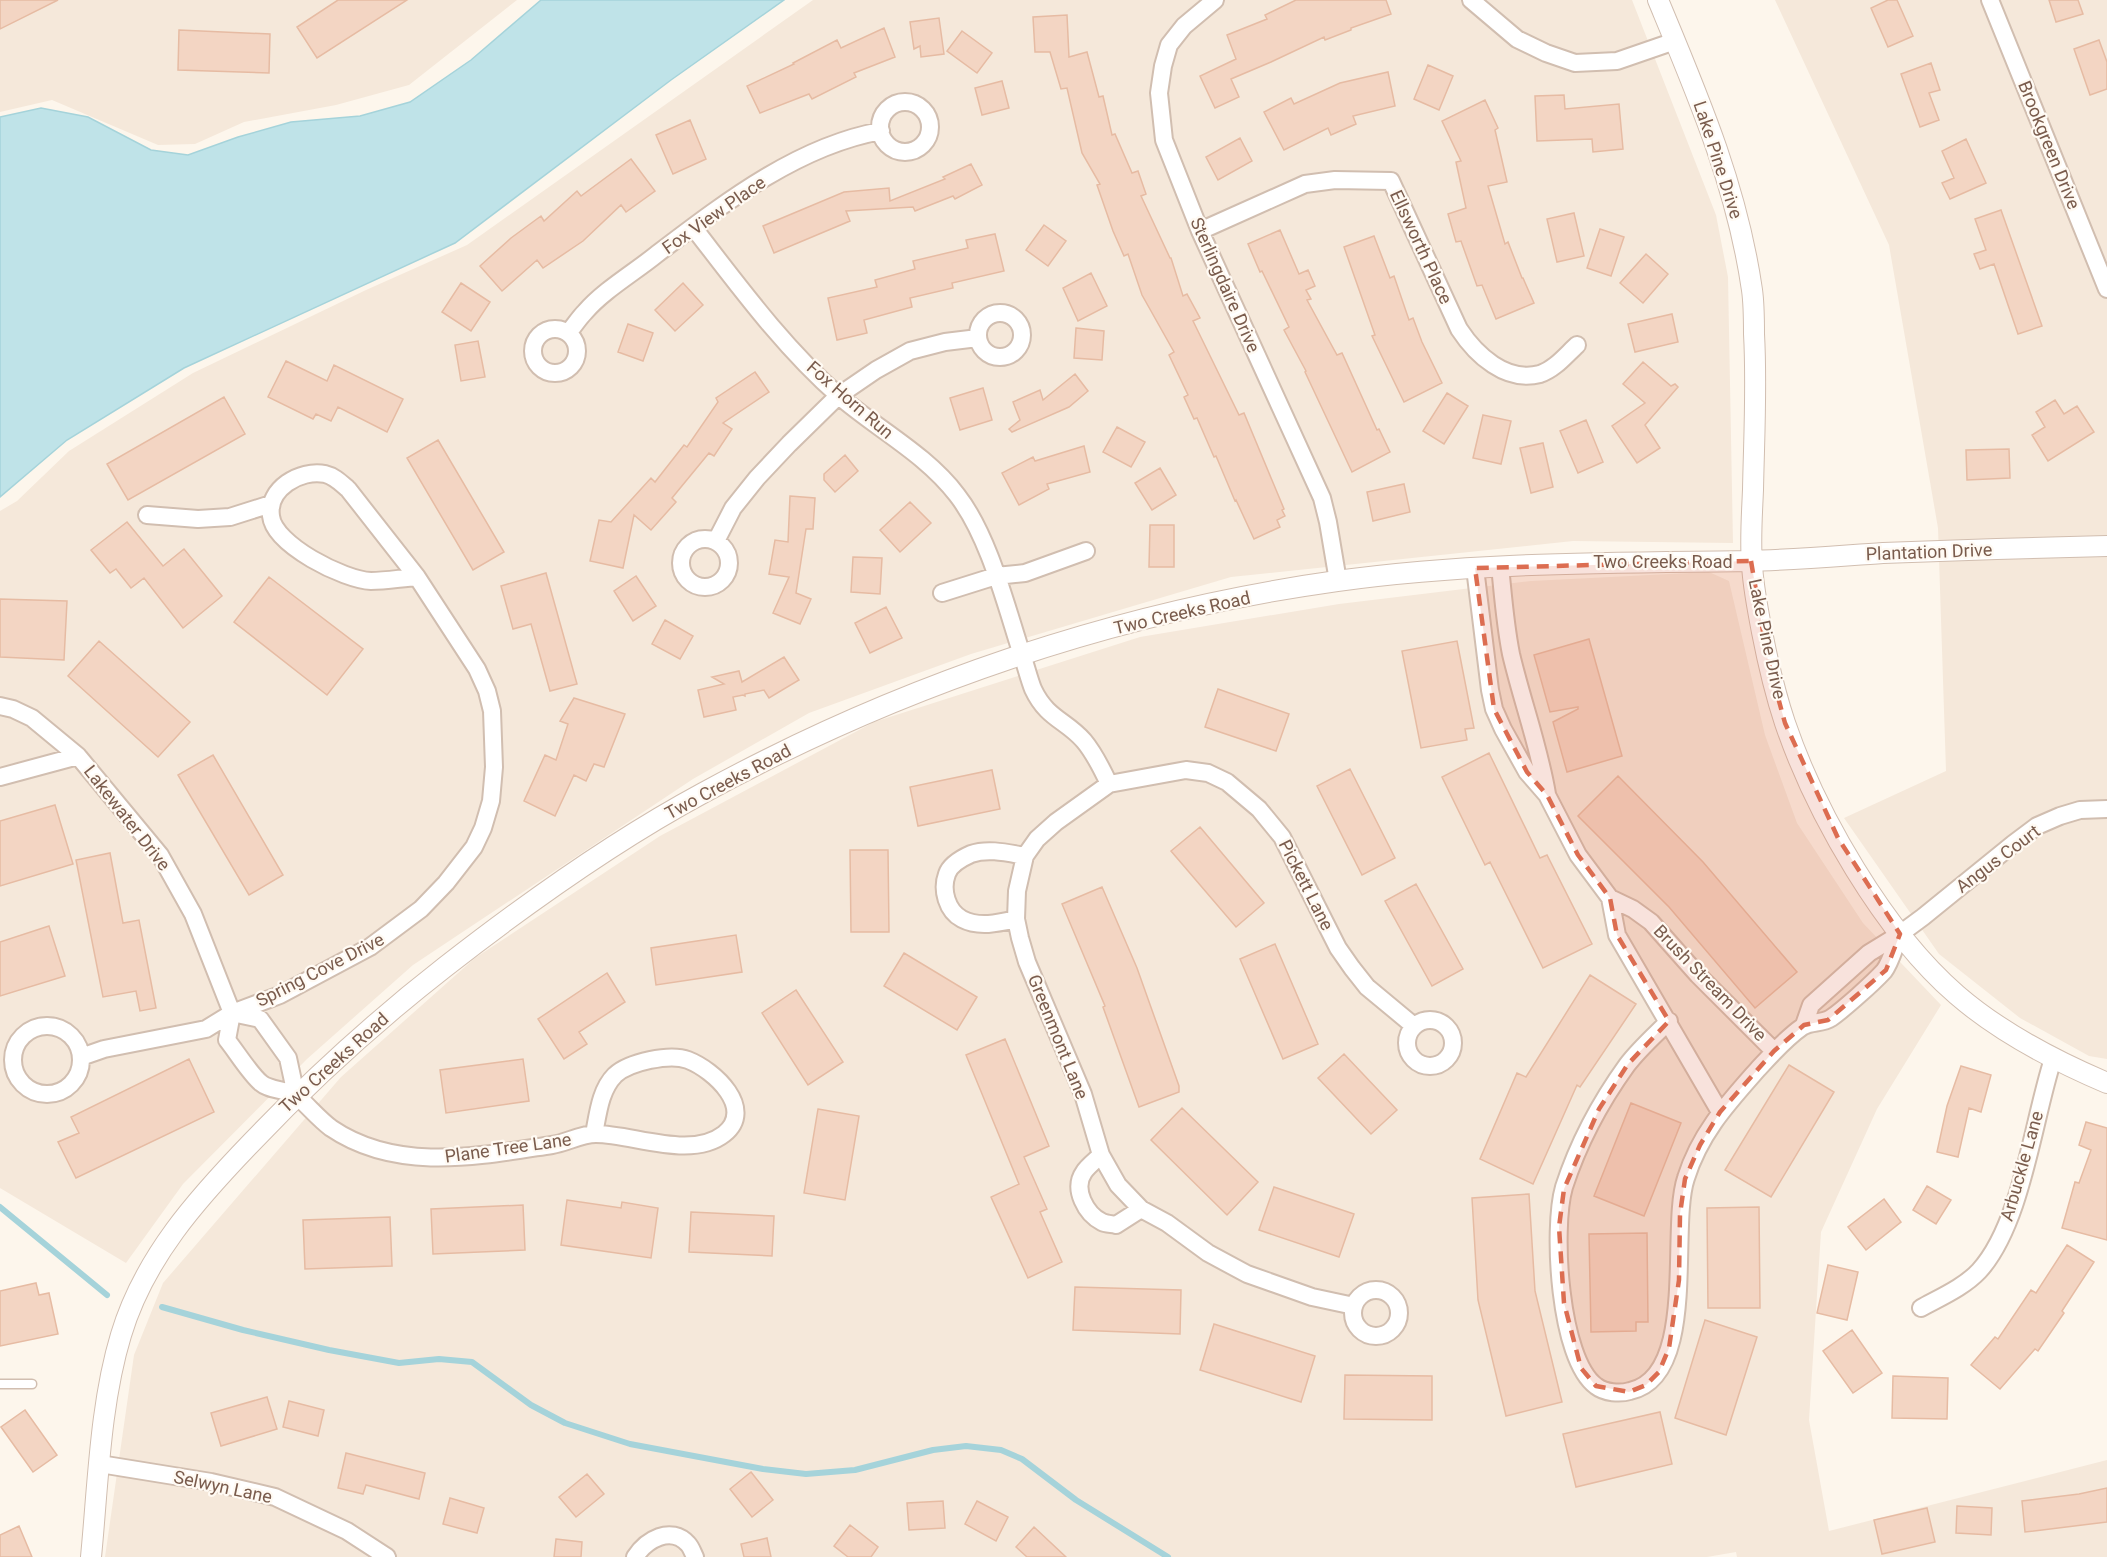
<svg xmlns="http://www.w3.org/2000/svg" width="2107" height="1557" font-family="Roboto,sans-serif">
<style>
.residential{fill:#f5e8da}
.water{fill:#bfe3e8;stroke:#a5d3da;stroke-width:1.5}
.lines{fill:none;stroke-linecap:round;stroke-linejoin:round}
.stream{stroke:#a5d3da;stroke-width:6}
.building{fill:#f3d5c3;stroke:#e6bba3;stroke-width:1.5}
.service-casing{stroke:#d1beb0;stroke-width:11}
.minor-casing{stroke:#d1beb0;stroke-width:20}
.tertiary-casing{stroke:#d1beb0;stroke-width:22}
.service{stroke:#fff;stroke-width:8}
.minor{stroke:#fff;stroke-width:16}
.tertiary{stroke:#fff;stroke-width:20}
.marked{fill:#dc6d51;fill-opacity:0.2;stroke:#dc6d51;stroke-width:4.5;stroke-dasharray:12 8;stroke-linejoin:round}
.labels{text-anchor:middle;stroke-width:4.5;stroke-linejoin:round;paint-order:stroke}
.street-label{font-size:18px;fill:#7a5c4d;stroke:#fffaf3}
</style>
<rect width="100%" height="100%" fill="#fdf6ec"/>
<path class="residential" d="M0 0H517L409 85 336 105 244 122 195 144 158 145 52 100 0 112Z
M813 0H1632L1716 215 1728 277 1733 543 1573 541 1231 577 971 654 809 713 693 779 413 965 307 1059 183 1184 126 1263 0 1188V511L17 501 69 451 193 373 366 290 467 245Z
M1775 0H2107V1059L2089 1056 2020 1018 1939 954 1844 818 1946 771 1938 528 1889 245Z
M1709 572 1729 581 1765 735 1797 823 1863 923 1941 1005 1877 1109 1821 1232 1809 1420 1829 1531 2107 1460V1557H1737L1736 1552 1707 1557H105L134 1355 163 1283 341 1077 475 958 660 836 874 722 1140 637 1339 604 1531 581Z"/>
<path class="water" d="M541 0H784L671 80 455 243 184 368 67 440 0 497V117L41 108 88 117 151 150 188 155 238 137 291 122 360 116 410 102 471 60Z"/>
<g class="lines">
<path class="stream" d="M0 1207 107 1295
M162 1307 243 1330 329 1350 399 1363 439 1359 472 1362 531 1405 565 1423 630 1444 763 1469 806 1474 855 1470 933 1450 966 1446 1001 1450 1022 1459 1076 1500 1168 1557"/>
</g>
<path class="building" d="M0 0H58L0 29Z
M338 0H407L317 58 297 27Z
M1296 0H1386L1391 14 1351 28V30L1325 40 1324 37 1271 62 1231 79 1239 97 1215 108 1200 76 1236 59 1227 35 1267 19 1265 15Z
M1888 0H1897L1913 36 1888 47 1871 8Z
M2049 0H2078L2083 14 2056 22Z
M1067 15 1069 57 1087 52 1099 97 1103 96 1112 135 1115 134 1132 173 1138 171 1146 194 1141 196 1170 258H1171L1183 296 1187 294 1200 318 1193 321 1239 415 1244 413 1284 509 1282 510 1285 516 1277 520 1280 527 1254 539 1236 500 1235 501 1216 456 1214 457 1197 418 1194 419 1184 397 1188 395 1169 355 1174 352 1142 295 1128 254 1124 256 1113 231 1097 185 1100 184 1082 153 1067 88 1061 89 1050 52H1035L1033 17Z
M939 18 944 54 921 57 920 46 914 49 910 22Z
M884 28 895 57 854 73 856 77 812 99 809 94 760 113 747 86 794 64 793 63 837 40 841 48Z
M179 30 270 34 269 73 178 70Z
M962 31 992 53 977 73 947 51Z
M2099 40 2107 62V89L2090 95 2074 49Z
M1931 63 1940 90 1929 93 1939 120 1920 127 1901 74Z
M1428 65 1453 76 1439 110 1414 99Z
M1388 72 1395 106 1353 116 1356 124 1331 135 1328 128 1284 150 1264 112 1291 98 1294 104 1340 83Z
M1002 81 1009 108 982 115 975 88Z
M1564 95 1565 109 1619 104 1623 149 1593 152 1592 139 1537 141 1535 96Z
M1485 100 1498 128 1495 130 1507 182 1488 186 1505 244 1508 242 1522 278H1523L1534 303 1496 319 1482 285 1477 286 1461 241 1456 242 1448 214 1466 208 1456 162 1461 161 1442 121Z
M690 120 706 159 673 174 656 135Z
M1240 138 1252 161 1218 180 1206 157Z
M1966 139 1986 183 1950 199 1942 183 1954 178 1942 151Z
M631 159 655 191 626 212 621 205 583 241 543 268 537 260 502 291 480 266 511 238 541 216 544 221 577 191 581 196Z
M971 164 982 185 955 199 953 196 915 211 913 207 846 211 850 221 774 253 763 226 844 192 889 188 890 201 945 179 943 177Z
M2001 210 2042 326 2018 334 1994 264 1980 269 1974 254 1986 250 1975 219Z
M1574 213 1584 256 1557 262 1547 219Z
M1044 225 1066 241 1048 266 1026 250Z
M1600 229 1624 237 1611 276 1587 268Z
M1280 230 1299 274 1308 270 1315 286 1306 290 1311 299 1307 300 1337 355 1342 353 1377 430 1379 429 1390 452 1352 472 1305 372 1306 371 1284 330 1289 327 1262 271 1260 272 1248 244Z
M995 234 1004 271 952 283 953 288 910 298 912 307 864 320 867 333 837 340 828 298 877 287 875 280 915 269 913 261 968 248 966 240Z
M1374 236 1390 278 1394 276 1409 320 1413 318 1422 342 1442 383 1404 402 1372 336 1375 335 1344 247Z
M1646 254 1668 274 1643 303 1620 283Z
M1091 273 1107 306 1078 321 1063 288Z
M461 283 490 302 471 331 442 312Z
M683 283 703 305 675 331 655 310Z
M1672 314 1678 342 1635 352 1628 324Z
M628 324 653 333 643 361 618 352Z
M1076 328 1104 331 1102 360 1074 358Z
M478 341 485 377 461 381 455 345Z
M286 361 327 381 334 365 403 399 387 432 338 407 331 421 316 414 313 419 268 397Z
M1643 362 1671 386 1675 384 1678 387 1645 425 1660 448 1637 463 1612 426 1645 403 1623 384Z
M755 372 769 392 723 423 732 429 714 456 709 453 672 498 676 502 651 530 634 515 623 568 590 561 599 520 611 522 651 478 655 482 684 445 687 447 718 402 716 398Z
M1075 374 1088 391 1069 407 1012 432 1009 429 1020 420 1013 402 1040 390 1043 400Z
M983 388 992 420 960 430 950 398Z
M1447 393 1468 406 1444 444 1423 431Z
M224 397 245 434 128 500 107 464Z
M2055 400 2064 414 2077 406 2094 432 2048 461 2032 435 2045 427 2036 412Z
M1483 415 1511 421 1501 464 1473 458Z
M1586 420 1603 462 1578 473 1560 431Z
M1117 427 1145 442 1131 467 1103 452Z
M438 440 504 552 473 570 407 458Z
M1543 443 1553 487 1531 493 1520 448Z
M1084 446 1090 472 1047 484 1049 489 1019 505 1002 473 1033 457 1035 461Z
M2009 449 2010 478 1967 480 1966 450Z
M845 455 858 471 835 492 824 480V474Z
M1160 468 1176 495 1152 510 1135 483Z
M1404 484 1410 512 1373 521 1367 492Z
M790 496 815 498 813 529H806L796 593 811 599 800 624 773 613 789 577 769 574 775 540 788 542Z
M910 502 931 523 900 552 880 530Z
M127 522 163 566 184 549 222 596 183 628 144 578 131 588 116 569 110 573 91 550Z
M1150 525H1174V567H1149Z
M853 557 882 558 880 594 851 592Z
M546 573 577 684 550 691 531 624 513 629 501 586Z
M636 576 656 606 633 621 614 591Z
M269 577 363 649 327 695 234 622Z
M0 599 67 601 64 660 0 657Z
M886 607 902 638 870 653 855 623Z
M665 620 693 636 680 659 652 644Z
M1589 639 1622 756 1567 772 1553 722 1578 709V707L1550 712 1534 655Z
M99 641 190 722 158 757 68 676Z
M1457 641 1474 728 1465 729 1467 740 1421 748 1402 651Z
M784 657 799 680 769 698 764 690 745 694V696L743 695 733 697 736 710 704 717 698 690 724 684 712 677 739 671 742 682Z
M1218 689 1289 714 1276 751 1205 727Z
M574 698 625 714 604 767 594 764 586 781 574 775 555 816 524 801 545 755 556 760 568 724 560 721Z
M1489 753 1540 858 1547 855 1592 944 1543 968 1490 862 1485 865 1442 777Z
M213 755 283 875 249 895 178 775Z
M1350 769 1395 858 1362 875 1317 786Z
M992 770 1000 809 918 826 910 787Z
M1618 776 1703 862 1797 972 1755 1008 1669 907 1578 816Z
M55 805 73 864 0 886V821Z
M1200 827 1264 903 1236 927 1171 851Z
M850 850H888L889 932H851Z
M110 853 123 923 139 920 156 1008 140 1011 136 991 103 997 76 860Z
M1416 884 1463 969 1432 986 1385 901Z
M1102 887 1137 968 1179 1086V1092L1139 1107 1103 1007 1105 1006 1062 904Z
M49 926 65 976 0 996V942Z
M736 935 742 972 656 985 651 948Z
M1275 944 1318 1044 1283 1059 1240 959Z
M904 953 977 997 957 1030 884 986Z
M607 973 625 1002 579 1032 587 1044 564 1059 538 1019Z
M1590 975 1636 1004 1580 1087 1577 1085 1533 1184 1480 1159 1517 1073 1526 1077Z
M796 990 843 1062 808 1085 762 1013Z
M1005 1039 1049 1146 1024 1157 1047 1209 1040 1212 1062 1262 1028 1278 991 1197 1019 1184 966 1055Z
M1344 1054 1397 1110 1371 1134 1318 1078Z
M189 1059 214 1112 76 1178 58 1142 79 1133 71 1117Z
M523 1059 529 1101 446 1113 440 1070Z
M1789 1065 1834 1092 1771 1197 1725 1170Z
M1961 1066 1991 1075 1981 1112 1969 1108 1958 1157 1937 1152 1947 1106Z
M1631 1103 1681 1123 1644 1216 1594 1196Z
M1182 1108 1258 1182 1227 1215 1151 1140Z
M818 1109 859 1116 845 1200 804 1193Z
M2086 1122 2107 1128V1240L2062 1228 2075 1182 2079 1183 2091 1150 2079 1145Z
M1927 1186 1951 1200 1936 1224 1913 1210Z
M1274 1187 1354 1214 1339 1257 1259 1230Z
M1529 1194 1535 1291 1562 1402 1506 1416 1478 1300 1472 1198Z
M1884 1199 1901 1222 1866 1250 1848 1227Z
M567 1200 621 1208 622 1202 658 1208 651 1258 561 1245Z
M523 1205 525 1250 433 1254 431 1209Z
M1759 1207 1760 1308H1708L1707 1208Z
M691 1212 774 1216 772 1256 689 1252Z
M390 1217 392 1266 305 1269 303 1220Z
M1647 1233 1648 1322H1636V1331L1591 1332 1589 1234Z
M2067 1245 2094 1262 2062 1311 2064 1313 2038 1351 2035 1349 2000 1389 1971 1365 1995 1337 1998 1339 2031 1290 2036 1293Z
M1828 1265 1858 1272 1847 1320 1817 1313Z
M36 1283 39 1295 49 1293 58 1334 0 1346V1291Z
M1075 1287 1181 1290 1180 1334 1073 1330Z
M1705 1320 1757 1337 1726 1435 1675 1418Z
M1214 1324 1315 1356 1301 1402 1200 1370Z
M1852 1330 1882 1373 1853 1393 1823 1351Z
M1345 1375 1432 1376V1420L1344 1419Z
M1893 1376 1948 1378 1947 1419 1892 1418Z
M267 1397 277 1429 221 1446 211 1413Z
M289 1401 324 1410 318 1436 283 1427Z
M25 1410 57 1455 33 1472 1 1427Z
M1660 1412 1672 1464 1576 1487 1563 1434Z
M346 1453 425 1473 419 1499 366 1485 363 1494 338 1488Z
M751 1472 773 1500 752 1517 730 1489Z
M587 1474 604 1494 576 1517 559 1497Z
M2107 1488V1522L2025 1532 2022 1501 2079 1494Z
M450 1498 484 1508 477 1533 443 1524Z
M943 1501 945 1528 909 1530 907 1503Z
M977 1501 1008 1517 996 1541 965 1524Z
M1957 1506 1992 1508 1991 1535 1956 1533Z
M1927 1508 1935 1542 1882 1554 1874 1520Z
M850 1525 878 1547 871 1557H848L834 1546Z
M19 1526 32 1557H0V1535Z
M1034 1527 1066 1557H1027L1016 1547Z
M767 1538 771 1557H744L741 1544Z
M556 1539 582 1542 581 1557H554Z"/>
<g class="lines">
<defs>
<path id="service" d="M0 1384H32"/>
<path id="minor" d="M1215 0 1184 26 1169 45 1163 66 1159 93 1164 140 1200 231 1322 498 1328 522 1338 581
M1471 0 1517 39 1546 53 1575 63 1617 61 1675 41
M1990 0 2107 289
M880 127a25 25 0 1 1 50 0a25 25 0 1 1-50 0Z
M693 227C738 285 783 347 839 396 877 429 926 454 957 495 989 536 1006 606 1022 655 1026 666 1029 679 1033 689 1047 719 1066 720 1084 741 1094 753 1102 769 1109 784
M1200 231 1305 184 1335 180 1391 181 1459 329C1476 355 1506 383 1540 374 1555 369 1566 355 1577 345
M978 335a22 22 0 1 1 44 0a22 22 0 1 1-44 0Z
M533 351a22 22 0 1 1 44 0a22 22 0 1 1-44 0Z
M568 333C574 326 579 318 585 312 604 290 635 272 657 254 723 204 797 146 881 131
M147 515 198 519 230 517 271 504
M681 563a24 24 0 1 1 48 0a24 24 0 1 1-48 0Z
M716 541 733 508 757 478 789 444 838 396 876 370 910 351 945 342 978 338
M1500 566C1503 595 1505 624 1511 654 1522 701 1539 746 1547 794
M1475 568 1490 690 1494 709 1503 729 1527 772 1547 795 1578 855 1610 898 1617 935 1720 1112
M942 593 996 576 1025 573 1086 551
M0 706 13 709 32 718 78 756 160 855 193 914 232 1013 227 1040C236 1051 250 1074 261 1083 270 1091 288 1089 298 1097 310 1108 319 1119 331 1128 397 1173 479 1156 552 1145 566 1143 581 1134 596 1134 633 1134 691 1160 724 1134 756 1109 714 1070 688 1060 670 1053 629 1062 615 1075 600 1090 598 1114 594 1134
M0 777 78 756
M1610 898 1633 909 1651 922 1698 975 1774 1051
M1016 919C999 923 979 928 962 919 947 911 941 890 947 874 950 865 962 858 971 854 988 848 1008 853 1025 856
M232 1013 260 1019 288 1058 296 1095
M1407 1043a23 23 0 1 1 46 0a23 23 0 1 1-46 0Z
M1669 1021C1655 1035 1639 1049 1627 1065 1601 1101 1578 1144 1564 1187 1552 1228 1559 1359 1596 1386 1605 1393 1620 1394 1630 1391 1699 1376 1669 1228 1686 1178 1700 1133 1728 1103 1758 1069 1771 1055 1786 1038 1802 1027 1810 1021 1822 1024 1831 1018 1844 1009 1873 983 1884 971 1891 962 1895 945 1900 934
M1804 1025 1811 1005 1869 953 1900 934 1923 917 2013 844 2037 826 2060 816 2080 810 2107 809
M13 1060a34 34 0 1 1 68 0a34 34 0 1 1-68 0Z
M81 1057 104 1049 206 1029 232 1013 280 995 370 947 421 909 446 883 474 847 483 828 491 801 494 767 492 711 487 691 477 669 417 577 348 489C341 483 334 476 325 474 300 469 267 489 271 516 274 545 344 580 371 581 386 581 402 578 417 577
M1101 1155C1096 1160 1088 1166 1084 1172 1072 1189 1086 1214 1102 1222 1106 1224 1112 1224 1116 1225L1141 1209
M1353 1313a23 23 0 1 1 46 0a23 23 0 1 1-46 0Z
M1354 1306 1312 1297 1247 1274 1208 1253 1167 1223 1141 1209 1118 1185 1101 1155 1083 1094 1027 962 1020 938 1016 919 1017 891 1025 856 1037 839 1056 822 1109 784 1186 770 1208 773 1227 782 1259 809 1282 837 1338 948 1352 968 1367 987 1414 1026
M1921 1308C1941 1297 1964 1287 1979 1271 2022 1224 2033 1120 2053 1059
M100 1464 211 1482 275 1497 347 1531 387 1557
M635 1557C646 1540 671 1525 688 1544 691 1547 693 1553 695 1557"/>
<path id="tertiary" d="M1658 0C1698 96 1737 186 1752 290 1754 304 1754 319 1754 334 1757 386 1754 438 1753 490 1752 514 1750 540 1752 564 1753 587 1758 610 1762 632 1768 663 1775 693 1785 723 1816 814 1884 932 1957 995 2001 1033 2053 1060 2107 1083
M91 1557C98 1485 100 1404 121 1335 144 1258 197 1199 252 1142 312 1079 377 1020 445 967 527 903 612 842 703 793 899 686 1115 612 1337 581 1473 562 1610 563 1747 561 1792 560 1838 556 1883 553 1958 550 2032 548 2107 546"/>
</defs>
<use href="#service" class="service-casing"/>
<use href="#minor" class="minor-casing"/>
<use href="#tertiary" class="tertiary-casing"/>
<use href="#service" class="service"/>
<use href="#minor" class="minor"/>
<use href="#tertiary" class="tertiary"/>
</g>
<path class="marked" d="M1751 561 1768 661 1785 723 1838 838 1900 934 1886 970 1828 1020 1804 1025 1774 1051 1720 1112 1700 1145 1685 1179 1680 1214 1679 1280 1669 1348 1659 1372 1646 1385 1629 1392 1596 1386 1581 1368 1564 1303 1559 1227 1564 1189 1599 1109 1628 1064 1669 1021 1617 935 1610 898 1578 855 1547 795 1527 772 1494 709 1475 568Z"/>
<g class="labels">
<g class="street-label">
<text transform="translate(2049 145) rotate(68)" y="6">Brookgreen Drive</text>
<text transform="translate(1718 160) rotate(72)" y="6">Lake Pine Drive</text>
<text transform="translate(714 215) rotate(-35)" y="6">Fox View Place</text>
<text transform="translate(1421 247) rotate(65)" y="6">Ellsworth Place</text>
<text transform="translate(1225 285) rotate(66)" y="6">Sterlingdaire Drive</text>
<text transform="translate(850 400) rotate(41)" y="6">Fox Horn Run</text>
<text transform="translate(1929 552) rotate(-2)" y="6">Plantation Drive</text>
<text x="1663" y="568">Two Creeks Road</text>
<text transform="translate(1182 613) rotate(-13)" y="6">Two Creeks Road</text>
<text transform="translate(1767 639) rotate(78)" y="6">Lake Pine Drive</text>
<text transform="translate(728 782) rotate(-28)" y="6">Two Creeks Road</text>
<text transform="translate(127 818) rotate(52)" y="6">Lakewater Drive</text>
<text transform="translate(1998 859) rotate(-37)" y="6">Angus Court</text>
<text transform="translate(1306 885) rotate(63)" y="6">Pickett Lane</text>
<text transform="translate(320 970) rotate(-27)" y="6">Spring Cove Drive</text>
<text transform="translate(1710 983) rotate(46)" y="6">Brush Stream Drive</text>
<text transform="translate(1058 1037) rotate(68)" y="6">Greenmont Lane</text>
<text transform="translate(334 1063) rotate(-42)" y="6">Two Creeks Road</text>
<text transform="translate(508 1148) rotate(-8)" y="6">Plane Tree Lane</text>
<text transform="translate(2022 1166) rotate(-74)" y="6">Arbuckle Lane</text>
<text transform="translate(223 1487) rotate(12)" y="6">Selwyn Lane</text>
</g>
</g>
</svg>
